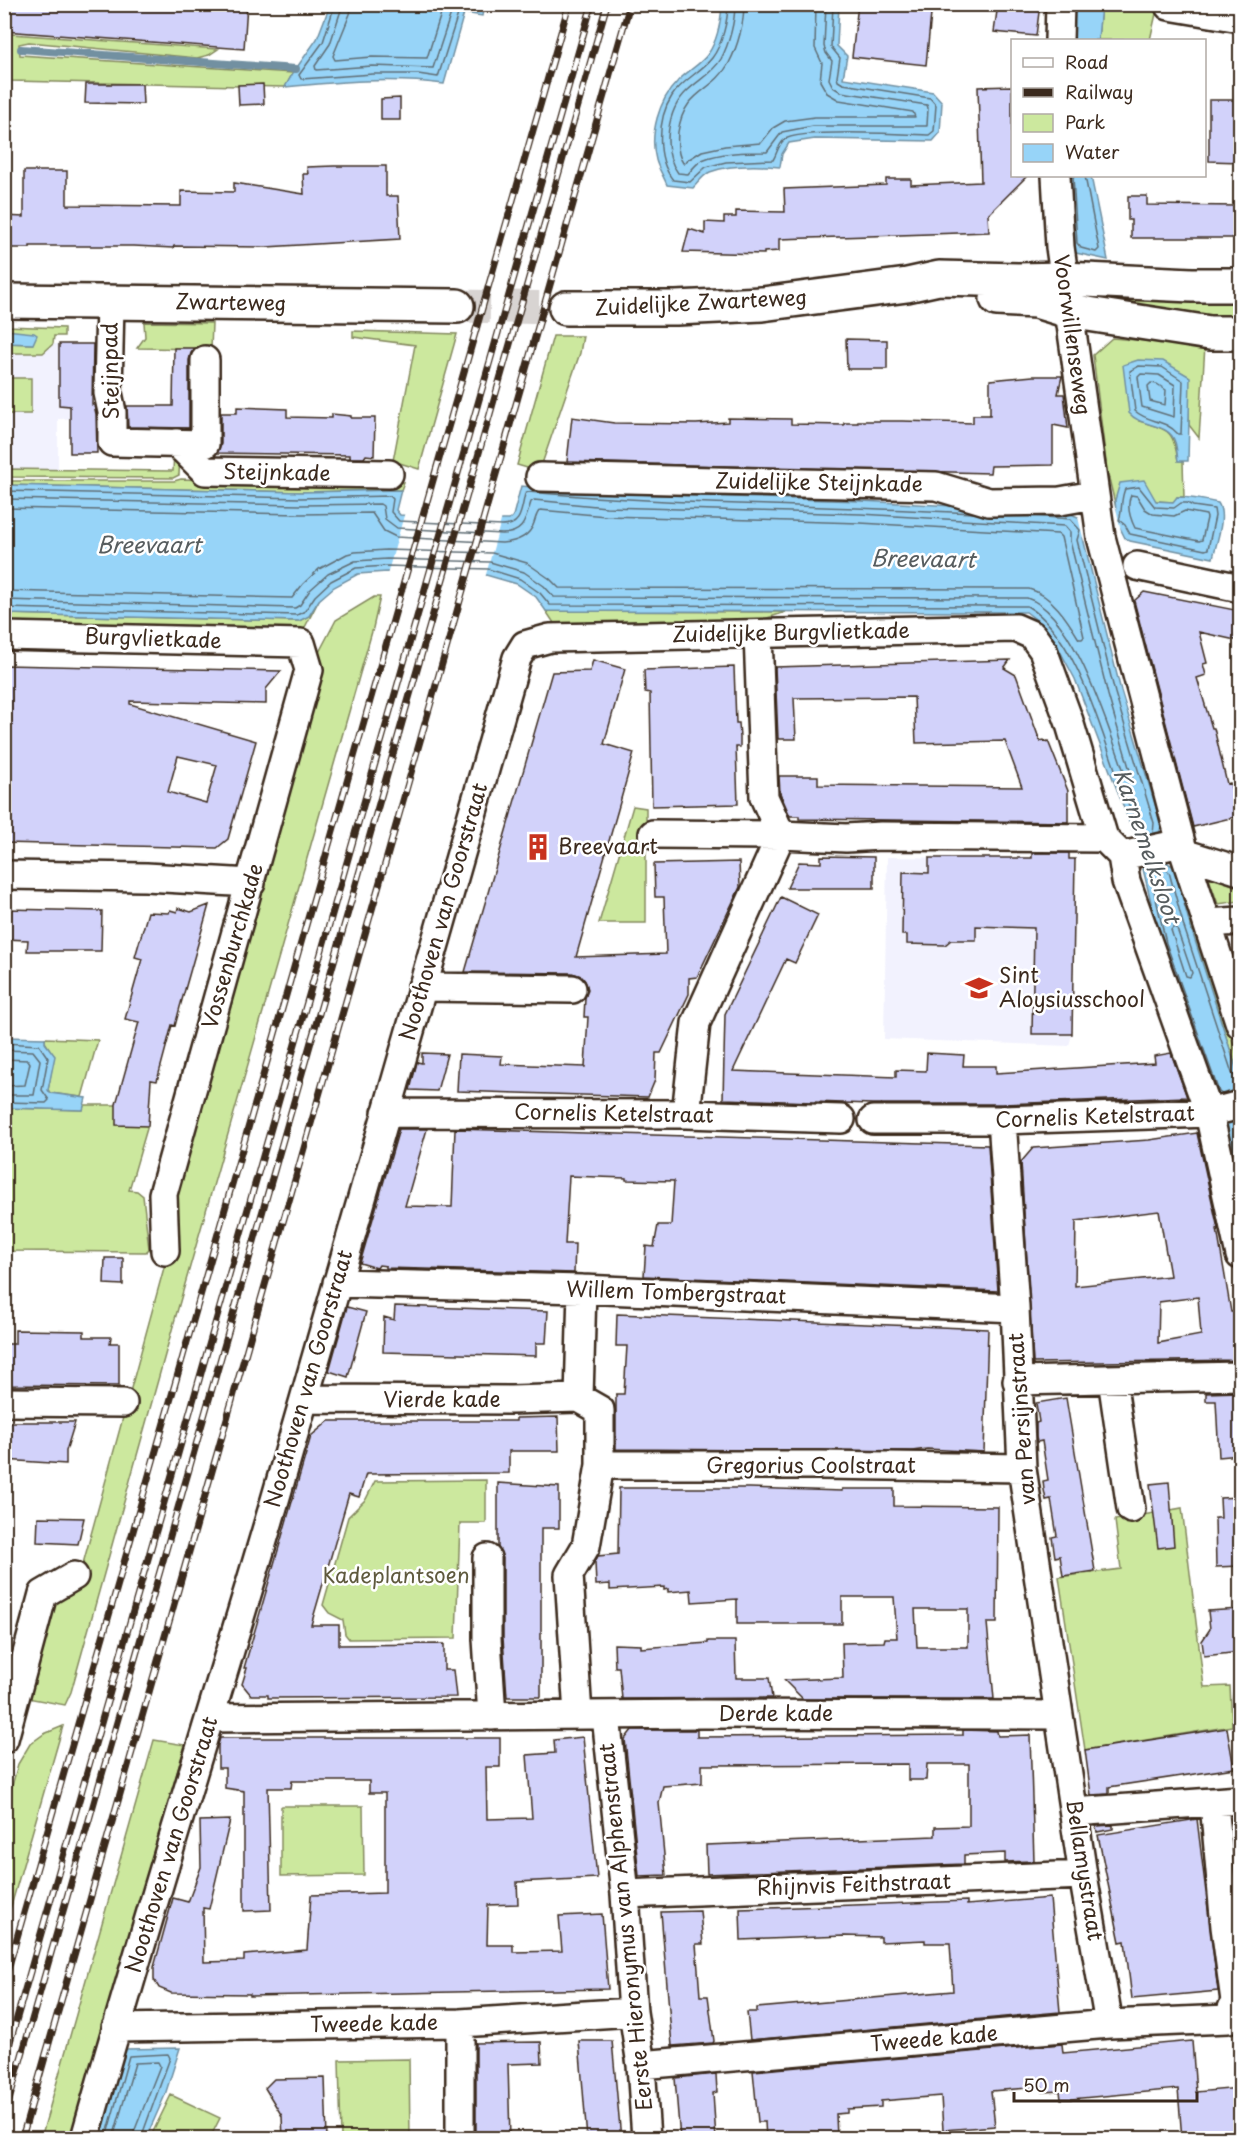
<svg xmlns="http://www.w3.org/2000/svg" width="1245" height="2143" font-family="'Playpen Sans',sans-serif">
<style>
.built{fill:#f2f2fe}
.green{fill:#cce89e;stroke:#84895e;stroke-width:1.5}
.water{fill:#97d4f8;stroke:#7290a1;stroke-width:1.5}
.pier{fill:#fff}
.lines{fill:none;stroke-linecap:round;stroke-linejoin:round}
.shore{stroke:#606e75;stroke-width:1.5}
.stream{stroke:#7290a1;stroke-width:8}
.building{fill:#d2d2fa;stroke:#3b2a1e;stroke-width:1.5;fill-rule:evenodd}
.major-tunnel{stroke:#d8d4d2;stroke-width:33;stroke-dasharray:33 16;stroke-linecap:butt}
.minor-casing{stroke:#3b2a1e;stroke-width:32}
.major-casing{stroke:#3b2a1e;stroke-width:38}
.minor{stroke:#fff;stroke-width:27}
.major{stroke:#fff;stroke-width:33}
.rail-casing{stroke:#3b2a1e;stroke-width:7}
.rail{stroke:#fff;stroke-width:4.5;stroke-dasharray:14;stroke-linecap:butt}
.labels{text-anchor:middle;stroke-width:5;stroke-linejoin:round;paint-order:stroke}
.street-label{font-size:21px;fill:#3b2a1e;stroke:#fff}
.poi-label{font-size:21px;fill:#3b2a1e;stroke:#fff;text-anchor:start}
.park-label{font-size:21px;fill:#5f5a3e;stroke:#fff}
.water-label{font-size:22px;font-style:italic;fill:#575d5f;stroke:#fff}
</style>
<rect width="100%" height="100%" fill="#fff"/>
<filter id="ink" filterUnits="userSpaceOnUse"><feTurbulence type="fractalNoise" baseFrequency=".0167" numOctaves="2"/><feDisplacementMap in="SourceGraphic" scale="12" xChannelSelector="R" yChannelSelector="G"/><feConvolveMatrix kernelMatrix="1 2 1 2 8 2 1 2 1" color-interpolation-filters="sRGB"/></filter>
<g filter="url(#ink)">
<path class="built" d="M53 344H93L92 418 58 419V470L5 469V353H42Z
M887 857 1075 859 1072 1034 1069 1046 884 1039Z"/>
<path class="green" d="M1101 5H1158L1150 40H1098Z
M11 34 218 49 209 55 197 58 29 42 19 44 20 55 293 73 285 87 11 81Z
M1240 291V326L1110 303 1111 293Z
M144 322 212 323 211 349 137 348 145 337Z
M5 326 64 328V336H54L53 344 43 353H5V343L33 344 9 330H5Z
M353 331 457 334 419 469 393 461 415 345 353 337Z
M553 336H583L580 353 543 461 540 466 534 470 517 465Z
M1112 338 1205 346 1199 438 1189 425V377L1181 372 1139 421C1169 431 1173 428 1178 461H1183L1184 497H1177L1174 502 1156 501 1117 512 1107 470 1093 355Z
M5 378H31V414H5Z
M174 451 180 453 179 475 173 478 5 477V469L173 471Z
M181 479 372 486 404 482 401 490 301 492 5 485V481H174Z
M374 597H380L373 628 175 1319 71 1692 65 1705 22 1697 50 1596 78 1582 174 1231 168 1199 316 658 336 620Z
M319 600 303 631 5 626V614L299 621 309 616Z
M546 611 786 612 764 619 556 626Z
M633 806 646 808V923H599Z
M1179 872 1240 1064V1080L1190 925 1175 873Z
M1212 877 1240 888V901L1218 904 1209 879Z
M45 1038 98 1040 82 1097 50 1093 48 1090 54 1056 45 1042Z
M84 1105H116L148 1125 129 1190 137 1191 143 1196 149 1249 146 1252 5 1251V1108L83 1110Z
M486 1480V1523H460L456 1638 349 1639 345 1634 343 1620 329 1613 323 1605 348 1517 366 1499 375 1481Z
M1182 1508 1204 1687 1230 1686 1232 1726 1085 1750 1059 1577 1121 1569 1115 1520Z
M63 1726 5 1927V1811L18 1764 30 1744 44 1734Z
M154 1740 185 1745 72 2138H41Z
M281 1806H363L364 1875 281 1876Z
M409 2059 410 2138H341L339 2060Z
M171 2095 220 2118 210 2138H150Z"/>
<path class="water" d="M330 5V4L484 5 482 16 464 13 444 84C391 77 338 82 285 87L293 73 317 39Z
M722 5H839L837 46 847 56 843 78 933 92 942 102 940 133 933 141 815 139 789 143 782 154 780 167C758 165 731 164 710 172 703 175 698 183 693 188L667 185C664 177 658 168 656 160 649 134 659 100 677 82 687 71 700 65 708 54 717 41 721 20 722 5Z
M1068 5H1101L1098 40H1066Z
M1067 176H1091L1108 260 1076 253 1072 245Z
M5 330 34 333 37 335 33 344 5 343Z
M1138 360 1163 361 1190 377 1188 461H1178C1177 455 1177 448 1175 442 1169 422 1141 428 1129 413L1123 365Z
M1144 480 1156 501 1173 502 1177 497C1191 497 1205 500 1218 503 1227 516 1216 543 1213 558L1130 541 1125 538 1120 528 1083 538 1121 691 1160 821 1161 827 1159 834 1163 860 1174 867 1190 925 1240 1080V1098L1215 1099 1161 944 1143 869 1149 863 1142 837 1132 829 1075 679 1054 640 1043 625 1026 612 546 611 536 597 517 584 486 575 387 572 358 574 334 587 319 600 309 616 299 621 5 614V485L301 492 401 490 396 510 400 515 502 520H509L513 516 521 486 607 493 861 501 1066 512 1078 517 1080 522 1116 512 1115 500 1120 483Z
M5 1037 45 1038V1043L55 1056 48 1090 50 1093 86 1098 83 1110 5 1108Z
M1240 1112V1209L1221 1122Z
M180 2048 165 2095 146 2138H99L125 2049Z"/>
<path class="pier" d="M1116 508 1121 531 1084 541 1078 518 1081 517V519Z
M405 512 502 517 485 578 387 575Z"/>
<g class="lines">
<path class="shore" d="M335 4 323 42 299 75 301 79 373 74H418L438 77 459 11 464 7 476 9 478 4
M343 4 330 44 315 66 316 70 372 66 433 68 454 4
M352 4 350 14 333 56 335 60 372 57 427 58 444 4
M728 4C728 20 722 45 712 58 701 72 682 80 672 96 657 119 656 158 673 180L690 182 706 167 726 162 773 160C777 154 778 145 784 140 796 128 906 134 929 135L934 131 936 105 930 98 843 84 838 81 837 77 840 58 831 47 833 4
M735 4C735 22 729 44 721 59 713 73 698 80 687 91 667 110 661 150 678 173L688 174C692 169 697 163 702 160 721 152 747 152 767 152L782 132 813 126H927L928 108 927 105 841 92 833 87 829 79 832 61 826 53 824 46 826 4
M744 4C744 23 738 46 729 63 712 94 685 88 678 132 677 143 677 154 683 163L702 151 725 146 761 143 773 128 785 121 815 117H915L913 112 839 100 827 93 820 81 822 63 815 48 816 4
M1073 176 1077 243 1081 248 1096 252 1099 249 1085 176
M1139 366 1162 367 1183 381 1181 434H1178C1165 419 1149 423 1135 411L1130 371Z
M1141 374 1159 375 1175 385 1174 417 1142 407 1138 377Z
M1151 383 1157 384 1166 390 1165 405 1150 401 1148 386Z
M1139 487 1155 507 1174 508 1181 503H1187L1193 506 1214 509 1215 516 1208 549 1205 550 1130 534 1125 525 1119 520C1123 510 1120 500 1125 489Z
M4 491 301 498 390 496 393 499 391 512 399 521 502 526C522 526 521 510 525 494L528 492C676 505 825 505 973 513
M1131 495 1137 496 1145 509 1153 514 1174 516 1185 511 1206 515 1207 518 1202 540 1199 541 1135 528C1130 518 1126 506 1131 495Z
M4 499 301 505 380 504 383 506 385 519 397 528 502 534C524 533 525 521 531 502L534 500 606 507 861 514 1065 526 1070 532V541L1108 695 1133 781 1131 783 1128 782C1110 737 1077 614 1027 598L554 597 544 586 524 572 490 562 387 559 355 561 328 574 310 590 300 605 295 608 4 600
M4 508 301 514 372 513 384 531 396 537 502 543C516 542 529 538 534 523 536 517 536 514 540 510L606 516 860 523 1058 534 1061 537 1084 637 1082 639H1079C1067 619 1052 595 1029 589L559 588 550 579 527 563 492 553 386 550 355 552 347 554 319 569 303 584 292 598 4 591
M1034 516 1070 519 1080 530 1077 540 1115 693 1154 823 1153 834
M4 608 297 615 305 611 315 596 331 581 356 568 387 566 488 569 520 579 540 593 550 605 1027 606C1073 632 1098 721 1115 769 1121 787 1129 806 1137 824L1149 835
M1158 863 1169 872 1184 927 1232 1073 1235 1077 1240 1078
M1155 864 1150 872 1166 943 1219 1092 1222 1094
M1174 927 1177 929 1192 973 1190 977 1186 976 1171 930Z
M4 1043 39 1045 48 1058 42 1090 49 1100 46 1103 4 1102
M4 1050 33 1051 40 1060 34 1095H4
M4 1059 28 1060 30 1063 25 1085 4 1086
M106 2138 129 2056 168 2054 170 2058 141 2138
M113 2138 135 2063 158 2062 160 2066 134 2132 133 2138"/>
<path class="stream" d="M21 49 296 69"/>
</g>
<path class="building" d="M4 4H110L199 11 200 4H247L244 49 4 31Z
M858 4H932L926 65 852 57Z
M998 4H1040L1036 36 994 32Z
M86 84H142L143 104 85 103Z
M263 84 264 104 239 105 238 85Z
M1012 86V176H1027L988 215 989 232 779 239V251L764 252V254L683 252 689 229 705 234V222L724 223V217H736V211L785 212 784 189 886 185V179H911V185L981 182 978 87Z
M400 98V120H381V99Z
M1209 100H1240V162L1209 161Z
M334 166H386V196H398L400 239 266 247 174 246 173 248 134 246H30V248H4V216L24 217V171H67V205L181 206V191L234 192V183L304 194 303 174H308L307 167Z
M1128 196H1147V205L1240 206V238H1131V220H1128Z
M846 339 887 340V369H847Z
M59 344H93L92 405H94L96 414 97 453H70V406L59 405Z
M174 348H195L191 353 189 360V428L128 427 127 406H173Z
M1033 376H1062L1058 394H1064L1068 428 1053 425V465L991 466 990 473 567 462 572 417 614 423 696 424 728 422V418L791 419V424L844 425V423H858V421H902L973 423V415H990V380Z
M237 407 287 409V417L332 418V414L351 416V418H375L374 456 366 455 364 458H350V455L217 453 221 444V413H237Z
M1144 592 1240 611V641L1199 632 1207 663 1203 664 1206 675 1197 678 1212 728H1214L1227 784 1230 783 1239 816 1193 827 1134 601Z
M593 660 625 669 604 744 634 753 576 957 666 954 664 897H655L654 864 739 862 740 887 697 977 689 978V994L661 1053H656L655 1080 648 1097 457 1091 459 1054 502 1056 501 1064 585 1067 588 1017H584L585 998 588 989 585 981 581 976 572 973 465 972 552 672 590 671Z
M1010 660 1004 668 1016 675 1040 741 1044 740 1045 742 1048 741 1068 791V822L799 819V816H790L780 793 779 776H818V785L1022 787 1005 741 916 743 914 697 794 698 796 739H778L775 667Z
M4 665 281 671 266 689V704L130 701V704L256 741 228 839 217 848 4 843V757H8L10 710H4ZM178 756 217 765 206 803 168 792Z
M734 667 736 723H739L740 738V747H736L738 804 652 806 650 693 645 692 644 670Z
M1032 853H1069V859H1075L1072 1034H1032L1034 928 976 926V940H951L945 945 907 944V935H902L903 872 929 873V858H1032Z
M821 856 874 857V888H787L799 862 821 863Z
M781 897 818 915 795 963 786 959 733 1071 896 1077V1070L926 1071 927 1053 964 1055 963 1066H996V1073L1155 1063 1154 1056 1171 1053 1187 1097 1002 1104H872L723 1099 725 1014Z
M209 905 180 1007 175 1026 172 1025 157 1081 151 1080 148 1126 116 1125V1104L139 1022 125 1019 142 959 135 957 148 912 169 913 170 910 177 912 178 908 191 912Z
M4 909 102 911 101 951H27L28 940 4 939Z
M422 1053 447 1054 437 1091 410 1090 417 1062 422 1063Z
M399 1129H427L405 1206 452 1207 455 1129 988 1145 998 1291 644 1276 646 1246 654 1247 658 1225H671L674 1181 626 1180V1178L569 1176 565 1244H575L574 1273 386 1268V1266L379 1265 377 1268 360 1263Z
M1197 1133 1218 1229H1217L1231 1312H1240V1360L1033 1363 1021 1162 1033 1148 1149 1140ZM1159 1211 1170 1276 1075 1286 1076 1221ZM1198 1297 1201 1335 1158 1343 1159 1302Z
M105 1258H123V1285L104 1284Z
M395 1306 548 1311 546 1343H536V1356L383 1352 384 1317 394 1320Z
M347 1307 366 1312 348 1377 329 1371Z
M617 1314 988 1329 984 1452 927 1449 912 1451 616 1449V1394H624L627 1346H616Z
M15 1330 84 1331V1337H111L110 1343H119V1386L4 1385V1344H15Z
M1240 1392V1455L1219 1457 1216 1401H1206V1393Z
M1066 1398 1095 1571 1063 1576 1060 1556 1055 1557 1052 1537 1057 1536 1051 1499 1046 1500 1044 1490 1043 1481 1048 1480 1042 1441 1037 1442 1036 1437V1423L1039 1422 1036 1403Z
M558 1417 559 1451H509V1473L366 1474 359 1497 349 1494 311 1625H339V1645L444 1644V1670H453L456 1697 268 1698V1695H251L242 1684 247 1668H244L311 1436 329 1421H516V1418Z
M4 1422H75L66 1451V1464L4 1460Z
M1169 1482 1174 1546 1158 1548 1150 1484Z
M498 1483 559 1487V1528H541V1697H507L503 1638V1558L498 1548Z
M619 1488H750L842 1491V1489H894V1506L998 1507 997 1623H987L994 1699H803L784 1680 843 1678 842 1643 884 1642 885 1638H897L894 1597H842V1624H737V1599L692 1602 691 1590 668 1592V1589L664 1590V1587L610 1590V1584L596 1585 595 1562 598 1556 618 1554ZM915 1609H968V1647H917Z
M1240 1497V1566L1216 1567 1215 1518H1221L1220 1498Z
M38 1517 84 1518 78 1544 37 1542Z
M1240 1609V1652L1204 1656 1202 1641 1210 1629 1208 1611Z
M708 1641H735L736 1678H769L772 1698 622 1699 619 1667H615L614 1644 641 1645V1648L708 1643Z
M1227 1728 1234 1768 1109 1787V1794L1091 1795 1085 1750Z
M632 1730H697V1737L963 1735V1730L997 1731 998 1736 1030 1735 1034 1861 1005 1862V1853L964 1855V1864L707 1874 706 1845 935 1836V1827L969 1826V1764H927L926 1780H908V1764L702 1765V1783L663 1786 659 1803 666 1875 639 1876 625 1739Z
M583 1737 597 1878 517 1882 518 1904 488 1905 487 1945H513V1952L562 1951 559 1916 602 1914 608 1989 250 1996V1994L171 1993 159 1988 154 1980V1967L173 1898 188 1902 201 1867 200 1821 230 1820 209 1909 203 1908 204 1962 244 1961V1955L307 1950 311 1895 385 1893V1793H369V1781H292L291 1788H268L271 1910 244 1911V1791L225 1788V1768H218V1745L220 1738H500V1767H486L487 1819 532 1818 527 1755 555 1753 554 1740Z
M1197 1819 1218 1991 1132 1999 1125 1941 1120 1942 1098 1835Z
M1113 1825V1829L1097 1832 1096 1826Z
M1050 1898 1060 2012 750 2040 747 2012H757V2008L953 1991 950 1943H925V1940L881 1942V1937L844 1936 741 1940 740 1909 967 1901V1905Z
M700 1911 703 1944H696L700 1996H708L714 2041 713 2043 672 2046 661 1912Z
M579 2041H612L621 2139H587Z
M1192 2041 1196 2092 1240 2088V2139H1182L1178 2089 1071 2099H1061L1060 2091 1043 2092 1042 2087 991 2091 995 2126 943 2130 941 2096 881 2101V2107L847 2109V2113L836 2114 837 2139H766L765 2122H758L753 2071 1062 2044 1063 2053Z
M541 2042 542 2063 508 2064 510 2139H476V2043Z
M716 2074 717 2092 713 2093 716 2139H680L675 2078Z
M325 2078 327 2139H283L282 2116 265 2088 274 2079Z"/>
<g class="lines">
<path class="major-tunnel" d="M457 306 566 308"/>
<defs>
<path id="minor" d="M1169 6 1240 18
M1059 40 1060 4
M1056 176 1060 247 1101 537 1181 843 1240 1024
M110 302 108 393 112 412V442L205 444V360
M177 443 205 471 389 474
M540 477 936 486 989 502 1060 501 1094 495
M1137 566 1240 588
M4 636 301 643 309 670 163 1194 165 1251
M653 834 781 835 846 838 881 836 1104 838
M1186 854 1240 871
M1122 856 1181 843
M4 875 146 877 251 883
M1207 923 1240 921
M422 987 572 989
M386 1113 686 1114 841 1119
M686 1114 696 1023 781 835 764 797 758 634
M873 1120H1002L1209 1113 1240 1105
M1002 1120 1015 1308 1022 1468 1083 1875 1109 2024
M337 1283 582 1289 1015 1308
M1112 1379 1131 1509
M1017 1381 1240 1376
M305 1399 511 1400 579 1398
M4 1402 123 1403
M600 1465H821L1022 1468
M487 1558V1639L492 1716
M578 1715 569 1575 586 1546 600 1465V1410L579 1398 582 1289
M606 1716 625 1894 633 2012 641 2065 646 2138
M210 1718 704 1714 1059 1715
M4 1739 43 1594 74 1576
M1074 1812 1240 1800
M625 1894 1083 1875
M460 2023V2138
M116 2028 460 2023 633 2012
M641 2065 1109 2024 1228 2019 1235 2001 1225 1927 1214 1803
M85 2138C144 1927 211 1717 273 1507 356 1224 435 941 517 658L525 645 550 638 1016 628 1032 635 1043 650 1069 721 1104 838 1122 856 1126 881 1209 1113 1240 1255"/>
<path id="major" d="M997 299 1036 301 1069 311 1210 333H1240
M4 301 457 306
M566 308H676L762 304 907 285 939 278 1018 280 1064 279 1192 285H1240"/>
</defs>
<use href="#minor" class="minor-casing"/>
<use href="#major" class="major-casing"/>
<use href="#minor" class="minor"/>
<use href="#major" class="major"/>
<defs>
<path id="rail" d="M4 1983 569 4
M4 2063 592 4
M4 2118 607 4
M22 2138 630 4"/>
</defs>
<use href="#rail" class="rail-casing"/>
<use href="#rail" class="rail"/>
</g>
</g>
<defs>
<symbol id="building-bare" viewBox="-9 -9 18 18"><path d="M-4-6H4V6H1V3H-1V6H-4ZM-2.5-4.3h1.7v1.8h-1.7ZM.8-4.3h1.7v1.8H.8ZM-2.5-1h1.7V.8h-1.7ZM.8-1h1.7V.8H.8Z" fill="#c8321e" stroke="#fff" stroke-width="2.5" paint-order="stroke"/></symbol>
<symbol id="school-bare" viewBox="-9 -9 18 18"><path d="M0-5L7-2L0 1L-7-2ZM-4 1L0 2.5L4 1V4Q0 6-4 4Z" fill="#c8321e" stroke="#fff" stroke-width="2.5" paint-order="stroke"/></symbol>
</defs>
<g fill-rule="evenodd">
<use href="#building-bare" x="519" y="828" width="38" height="38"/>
<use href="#school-bare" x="960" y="969" width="38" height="38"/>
</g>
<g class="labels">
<g class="street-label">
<text transform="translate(231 303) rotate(1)" y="7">Zwarteweg</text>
<text transform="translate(701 303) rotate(-3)" y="7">Zuidelijke Zwarteweg</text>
<text transform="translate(1072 335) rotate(82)" y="7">Voorwillenseweg</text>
<text transform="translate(111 371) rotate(-91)" y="7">Steijnpad</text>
<text transform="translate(277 473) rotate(1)" y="7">Steijnkade</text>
<text transform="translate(819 483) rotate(1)" y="7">Zuidelijke Steijnkade</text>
<text transform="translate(791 633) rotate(-1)" y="7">Zuidelijke Burgvlietkade</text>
<text transform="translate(153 639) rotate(2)" y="7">Burgvlietkade</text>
<text transform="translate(444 912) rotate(-74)" y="7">Noothoven van Goorstraat</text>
<text transform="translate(233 946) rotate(-74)" y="7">Vossenburchkade</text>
<text transform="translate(614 1114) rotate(1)" y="7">Cornelis Ketelstraat</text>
<text transform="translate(1095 1117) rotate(-2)" y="7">Cornelis Ketelstraat</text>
<text transform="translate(676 1293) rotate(2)" y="7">Willem Tombergstraat</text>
<text transform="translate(309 1379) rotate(-74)" y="7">Noothoven van Goorstraat</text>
<text x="442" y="1407">Vierde kade</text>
<text transform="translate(1022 1419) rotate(-94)" y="7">van Persijnstraat</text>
<text x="811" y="1473">Gregorius Coolstraat</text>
<text x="776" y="1721">Derde kade</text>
<text transform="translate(172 1845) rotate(-73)" y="7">Noothoven van Goorstraat</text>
<text transform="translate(1084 1870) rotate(81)" y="7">Bellamystraat</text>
<text transform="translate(854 1885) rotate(-2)" y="7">Rhijnvis Feithstraat</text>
<text transform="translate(626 1927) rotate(-96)" y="7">Eerste Hieronymus van Alphenstraat</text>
<text transform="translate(374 2024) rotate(-1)" y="7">Tweede kade</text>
<text transform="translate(934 2039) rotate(-5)" y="7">Tweede kade</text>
</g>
<g class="poi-label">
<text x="558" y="854">Breevaart</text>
<text x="999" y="983">Sint<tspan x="999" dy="24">Aloysiusschool</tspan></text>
</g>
<g class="park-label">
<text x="396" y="1583">Kadeplantsoen</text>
</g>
<g class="water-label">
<text x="149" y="553">Breevaart</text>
<text transform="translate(923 559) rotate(1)" y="8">Breevaart</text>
<text transform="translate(1147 846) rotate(71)" y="8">Karnemelksloot</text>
</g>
</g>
<rect width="1245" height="2143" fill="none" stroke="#fff" stroke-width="24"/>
<rect x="12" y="12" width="1221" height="2119" fill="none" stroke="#3b2a1e" stroke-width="2" filter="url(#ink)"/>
<rect x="1011" y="39" width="195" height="138" fill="#ffffff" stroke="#b1aaa5" stroke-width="1.5"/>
<rect x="1023" y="58" width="30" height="9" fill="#ffffff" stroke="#b1aaa5" stroke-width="1.5"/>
<text x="1065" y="69" font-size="18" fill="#3b2a1e">Road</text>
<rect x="1023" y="88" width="30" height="9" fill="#3b2a1e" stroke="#b1aaa5" stroke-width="1.5"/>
<text x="1065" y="99" font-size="18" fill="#3b2a1e">Railway</text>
<rect x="1023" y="114" width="30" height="18" fill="#cce89e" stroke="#b1aaa5" stroke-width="1.5"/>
<text x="1065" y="129" font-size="18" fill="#3b2a1e">Park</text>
<rect x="1023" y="144" width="30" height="18" fill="#97d4f8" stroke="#b1aaa5" stroke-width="1.5"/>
<text x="1065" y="159" font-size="18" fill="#3b2a1e">Water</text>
<path d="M1014 2092v9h183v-9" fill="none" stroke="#3b2a1e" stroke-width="3"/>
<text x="1023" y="2092" font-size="18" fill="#3b2a1e" stroke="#ffffff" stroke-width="4.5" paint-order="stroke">50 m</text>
</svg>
